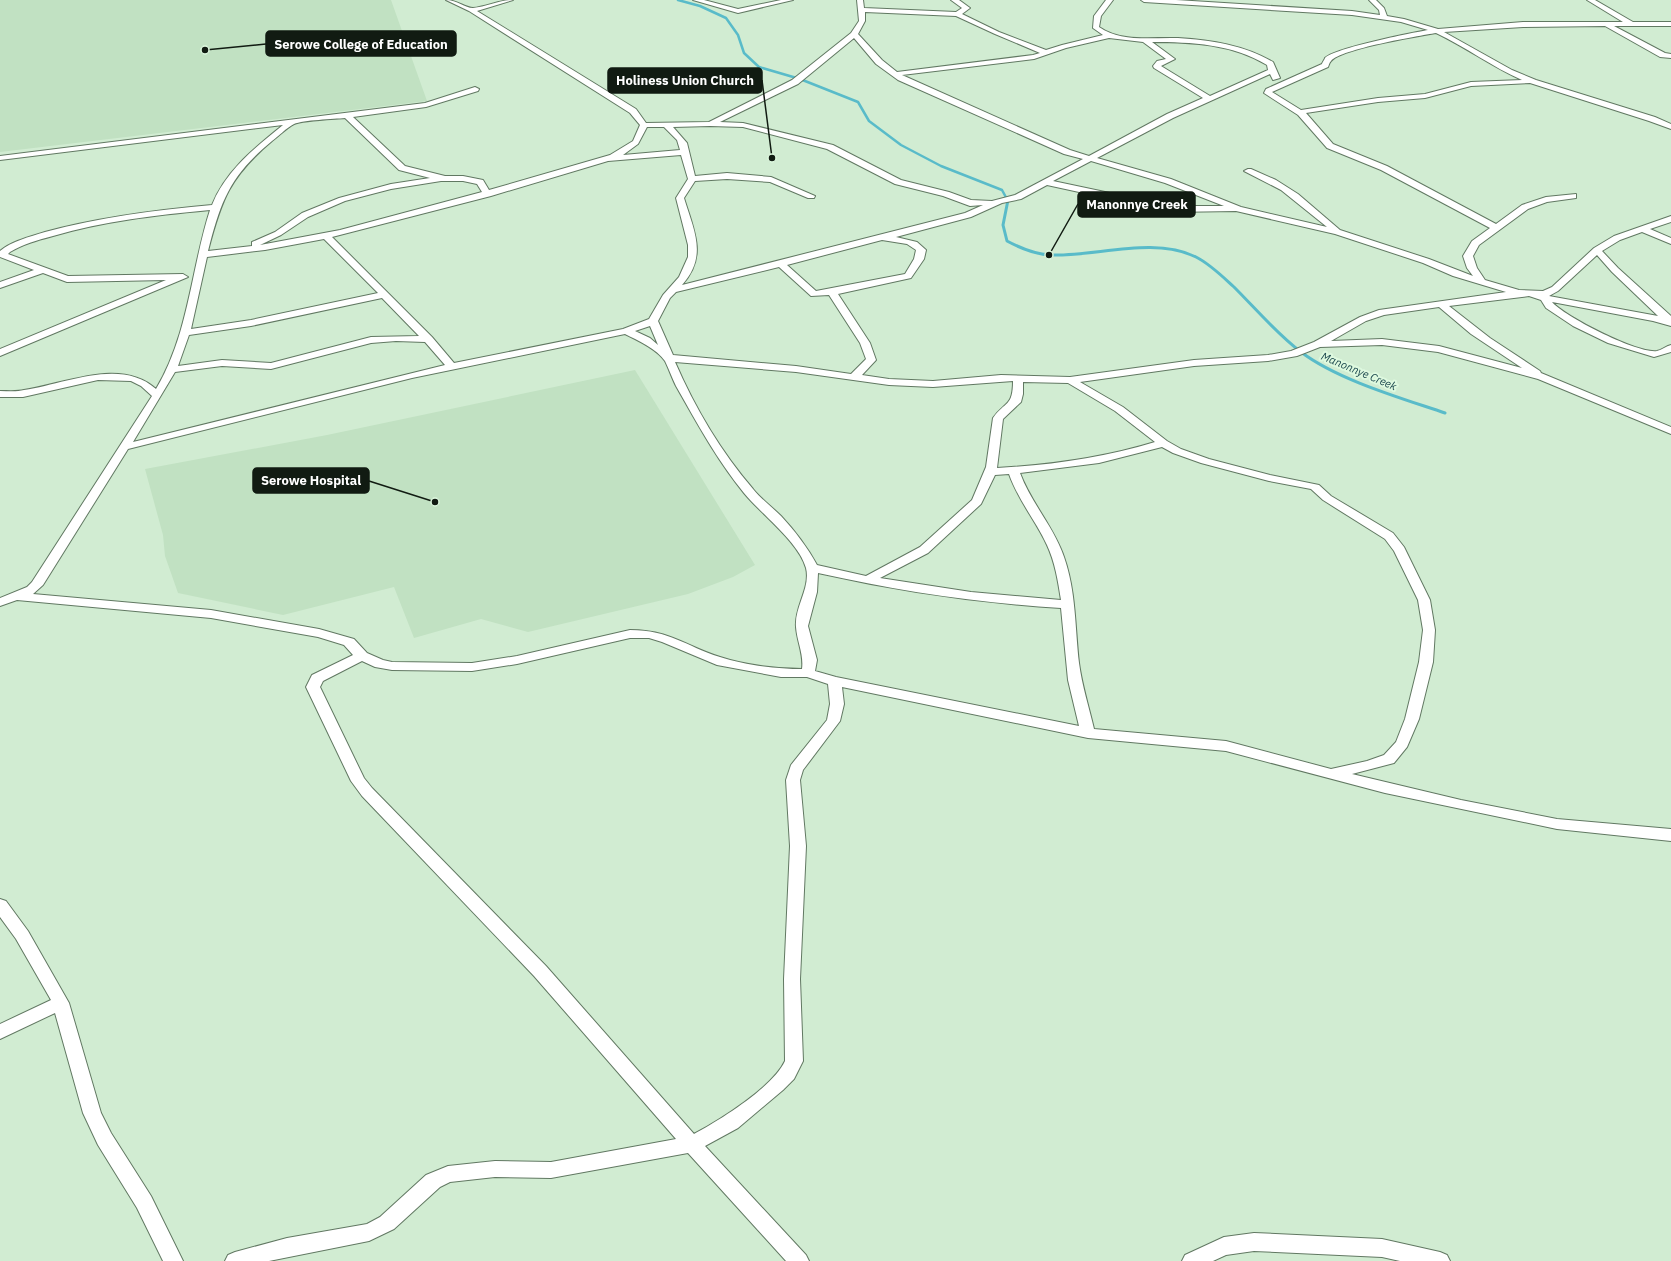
<svg xmlns="http://www.w3.org/2000/svg" width="1671" height="1261" font-family="'IBM Plex Sans',sans-serif">
<style>
.built{fill:#c1e1c2}
.lines{fill:none;stroke-linecap:round;stroke-linejoin:round}
.stream-far1{stroke:#59bbc9;stroke-width:2.5}
.stream{stroke:#59bbc9;stroke-width:3}
.minor-casing{stroke:#617862;stroke-width:2}
.minor{fill:#fff;fill-rule:evenodd}
.labels{text-anchor:middle;stroke-width:4;stroke-linejoin:round;paint-order:stroke}
.far-water-label{font-size:11px;font-style:italic;fill:#1b474d;stroke:#def9df}
.leader{fill:none;stroke:#111b12;stroke-width:1.5}
.callout-dot{fill:#111b12;stroke:#def9df;stroke-width:1.5}
.callout{fill:#111b12;stroke:#111b12;stroke-width:1.5}
.callout-label{font-size:13px;text-anchor:middle;font-weight:bold;fill:#fff}
</style>
<rect width="100%" height="100%" fill="#d1ecd2"/>
<path class="built" d="M0 0H391L427 101 0 152Z
M635 370 755 565 733 577 688 594 528 632 481 619 414 638 394 587 283 615 178 593 165 556 163 535 145 469 327 435Z"/>
<g class="lines">
<path class="stream-far1" d="M678 0 700 6 726 18 738 35 744 53 759 67 800 79 858 102 869 121 901 145 941 166 1002 190 1008 201"/>
<path class="stream" d="M1008 200 1003 225 1007 241C1020 248 1034 254 1050 255 1095 257 1153 236 1196 257 1210 264 1223 277 1234 287 1255 308 1277 334 1301 352 1338 380 1401 398 1445 413"/>
<defs>
<path id="minor" d="M446 0C457 0 465 8 473 8 486 7 499 0 513 0L477 11 636 109 646 123 709 122 792 80 851 33 859 21 857 0H863L864 8 956 12 962 8 951 0H959L970 8 962 14 999 32 1046 50 1062 45 1103 35 1093 28 1094 16 1106 0H1113L1101 16 1099 27C1122 43 1152 37 1178 38 1211 40 1244 45 1273 62L1280 78 1273 80 1270 74 1173 118 1097 158 1171 179 1241 207 1327 227 1281 190 1244 171 1248 169H1251L1276 180 1298 194 1340 230 1429 259 1473 276 1467 268 1463 256 1472 241 1490 228 1381 170 1327 148 1298 115 1264 93 1266 89 1322 64C1322 63 1325 59 1325 58 1335 48 1411 33 1428 30L1401 22 1352 15 1144 2 1141 0H1176L1352 11 1380 15 1379 10 1369 0H1376L1384 8 1387 16 1404 19 1438 29 1523 22H1623L1587 0H1595L1633 22H1671V26H1614L1665 53 1671 54V58L1660 57 1605 26 1523 27 1444 32 1512 70 1536 80 1655 117 1671 124V129L1649 121 1530 83 1471 86 1425 98 1378 102 1306 113 1333 144 1387 166 1496 224 1522 205 1546 197 1576 194V198L1547 202 1528 209 1479 245 1473 256 1477 268 1485 280 1519 290 1543 291 1552 287 1594 248 1614 236 1671 216V222L1650 229 1671 238V244L1642 232 1620 240 1602 251 1618 268 1671 316V326L1653 321 1552 302C1565 317 1638 354 1657 351 1662 350 1666 346 1671 345V352L1654 357 1608 343 1573 326 1546 308 1541 300 1529 296 1449 306 1490 338 1540 371 1541 373 1671 427V434L1538 379 1438 352 1382 345 1320 347 1297 356 1268 361 1194 366 1080 382 1123 407 1167 441 1181 449 1209 459 1270 475 1319 485 1331 496 1393 533 1404 547 1430 600 1435 630 1433 662 1419 719 1407 747 1394 763 1352 774 1461 800 1557 819 1671 829V841L1557 829 1385 793 1226 751 1088 738 842 687 844 704 840 721 803 770 800 780 806 846 800 979 803 1061 794 1079 783 1090 738 1128 705 1146 806 1255 809 1261H786L688 1153 551 1178 495 1177 450 1182 440 1187 394 1229 369 1241 269 1261H225L228 1255 235 1252 287 1238 367 1224 380 1217 426 1175 448 1166 495 1161 551 1162 676 1139 534 976 362 796 351 781 306 687 312 675 353 655 344 645 318 637 211 618 17 600 0 606V598L27 587 32 582 152 396 141 386 131 381 98 380 23 397H0V391C8 391 17 392 24 390 65 384 121 357 156 389 189 334 191 269 210 210 157 215 104 221 53 236 38 240 23 244 10 252L8 254 68 276 183 274 188 277 0 356V349L166 280 67 282 43 273 0 288V282L34 270 0 257V251C12 241 29 237 45 232 100 217 156 210 212 205 226 170 255 148 283 125L0 160V156L425 103 475 87 479 89 478 91 426 107 353 117 405 166 445 176H463L483 180 489 190 610 155 633 141 640 125 630 113 469 11ZM865 12 956 16 995 34 1040 53 1033 55 897 72 882 60 858 34 865 21ZM1436 33C1466 47 1492 67 1522 80L1471 82 1425 94 1378 98 1301 110 1272 92 1328 67C1329 65 1329 63 1331 61 1341 49 1418 36 1436 33ZM854 38 876 64 898 80 1064 154 1083 159 1015 195 992 201 971 200 949 192 901 180 833 145 743 123 720 122 798 84ZM1109 38 1143 42 1166 59 1157 61 1153 66 1154 68 1203 98 1167 114 1089 156 1070 150 902 75 1034 59 1066 48ZM1152 42C1192 42 1232 44 1267 65L1268 70 1210 96 1161 66 1175 59ZM345 118 399 170 430 178 391 184 339 198 302 213 275 232 252 242V246L208 251C221 200 230 176 272 141 279 136 286 128 294 124 303 120 334 119 345 118ZM710 126 743 127 827 149 895 184 943 196 970 206 983 205 965 213 682 285C708 256 694 231 684 198L695 181 727 179 770 182 808 198H814L815 196 771 177 727 173 695 176 687 143 673 127ZM647 127H664L677 140 680 150 623 155 638 144ZM681 155 688 179 676 198 688 245V257L679 277 663 295 649 319 623 329 454 363 432 337 332 237 491 196 608 161ZM1091 161 1165 183 1224 206H1171L1053 181ZM441 181H463L477 184 482 192 340 230 260 245 281 235 308 217 345 201 391 189ZM1047 185 1171 212 1236 211 1335 234 1423 263 1453 276 1506 292 1379 310 1360 317 1314 342 1291 351 1268 355 1194 360 1070 377 1001 375 933 381 889 379 862 375 876 360 870 343 838 294 911 278 924 259 926 250 917 242 896 237 971 217 1002 203 1021 199ZM324 239 378 293 251 320 191 329 207 257 265 250ZM882 240 907 244 916 250 914 259 905 274 816 291 787 265ZM1597 255 1612 272 1658 316 1549 296 1558 291ZM779 267 811 296 829 295 860 343 866 359 851 374 796 366 673 355 658 321 670 298 676 292ZM382 298 419 336 371 337 271 363 222 360 178 366 189 335 251 326ZM1439 307 1471 334 1522 368 1439 346 1382 339 1331 341 1366 321 1384 315ZM650 326 658 345 650 338 635 331ZM625 334C637 340 657 349 665 361 669 369 672 378 676 386 697 423 717 460 744 493 761 514 799 542 806 568 811 588 794 607 796 627 797 642 804 654 802 669 777 669 744 665 720 657 685 646 670 630 630 630L517 656 472 663 392 662 383 660 367 653 354 639 319 629 211 610 33 594 43 585 128 449 412 378ZM396 341 425 342 445 365 133 442 175 372 222 366 271 369 371 343ZM675 362 796 372 889 385 933 387 1013 381C1013 407 1005 401 993 418L986 467 972 500 920 547 866 576 817 565C807 547 795 531 781 516 772 507 761 499 753 489 721 452 694 406 675 362ZM1023 382 1068 383 1115 411 1155 442C1103 458 1051 465 997 468L1003 419 1021 402 1023 394ZM1162 447 1173 453 1201 463 1269 481 1311 489 1323 500 1385 539 1394 551 1418 600 1423 630 1419 662 1405 719 1396 742 1384 755 1367 761 1331 769 1226 741 1094 729C1089 707 1082 686 1079 663 1075 628 1076 591 1064 557 1054 527 1031 503 1020 473L1099 463ZM1009 474C1018 500 1036 521 1047 545 1055 562 1058 581 1061 600L971 592 880 578 928 553 981 504 995 475ZM818 573C898 591 979 603 1061 608L1068 680 1079 726 836 677 815 671 817 660 808 626 817 592ZM630 638H649L662 642 717 665 781 677H807L828 684 830 704 827 720 791 765 786 780 790 846 784 979 785 1061C773 1087 720 1120 694 1134L546 966 372 788 364 778 320 687 323 681 362 661 375 667 392 670 472 671 517 664Z
M693 0H704L738 9 781 0H793L738 13Z
M0 899 6 901 28 931 69 1003 101 1113 111 1133 151 1196 183 1261H163L137 1208 98 1145 83 1113 55 1013 0 1039V1024L51 1000 16 939 0 917Z
M1254 1233 1382 1239 1440 1252 1447 1255 1450 1261H1400L1382 1257 1254 1251 1226 1255 1213 1261H1182L1185 1255 1224 1237Z"/>
</defs>
<use href="#minor" class="minor-casing"/>
<use href="#minor" class="minor"/>
</g>
<g class="labels">
<g class="far-water-label">
<text transform="translate(1359 371) rotate(23)" y="4">Manonnye Creek</text>
</g>
</g>
<path class="leader" d="M205 50L266 44M772 158L762 80M1049 255L1078 204M435 502L369 481"/>
<g class="callout-dot">
<circle cx="205" cy="50" r="4"/>
<circle cx="772" cy="158" r="4"/>
<circle cx="1049" cy="255" r="4"/>
<circle cx="435" cy="502" r="4"/>
</g>
<g class="callout">
<rect x="266" y="31" width="190" height="25" rx="4"/>
<rect x="608" y="68" width="154" height="25" rx="4"/>
<rect x="1078" y="192" width="117" height="25" rx="4"/>
<rect x="253" y="468" width="116" height="25" rx="4"/>
</g>
<g class="callout-label">
<text x="361" y="49">Serowe College of Education</text>
<text x="685" y="85">Holiness Union Church</text>
<text x="1137" y="209">Manonnye Creek</text>
<text x="311" y="485">Serowe Hospital</text>
</g>
</svg>
